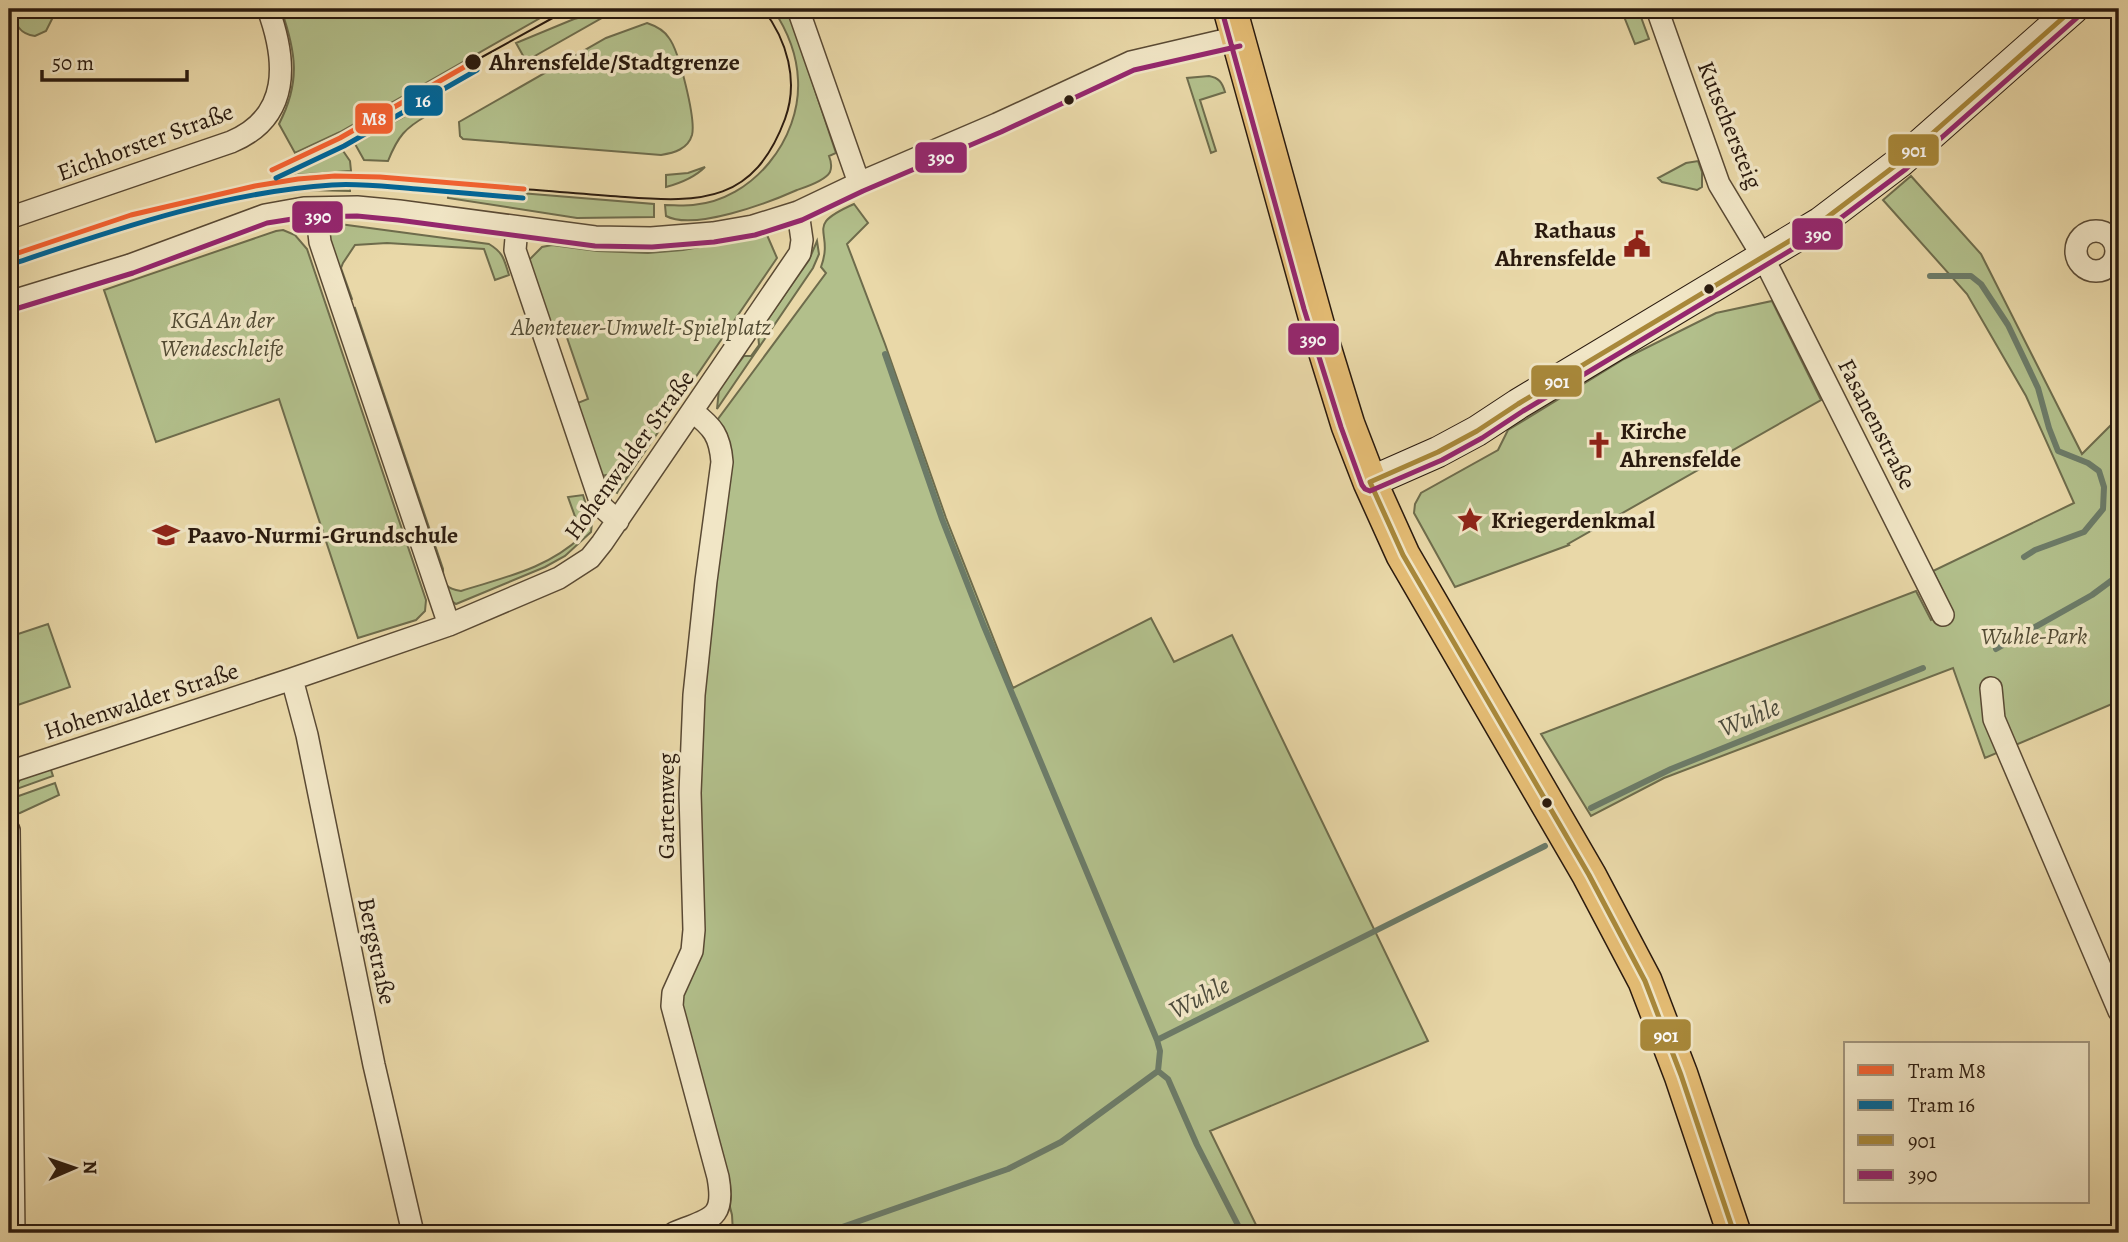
<svg xmlns="http://www.w3.org/2000/svg" width="2128" height="1242" font-family="Alegreya,serif">
<style>
.green{fill:#b2bf8b;stroke:#6e6c4c;stroke-width:2}
.lines{fill:none;stroke-linecap:round;stroke-linejoin:round}
.stream{stroke:#6c7b68;stroke-width:6}
.street-casing{stroke:#5a4a34;stroke-width:24}
.secondary-casing{stroke:#2a1a0e;stroke-width:32}
.primary-casing{stroke:#2a1a0e;stroke-width:36}
.street{stroke:#f1e6c6;stroke-width:21}
.secondary{stroke:#f1e6c6;stroke-width:30}
.primary{stroke:#e4bc74;stroke-width:33}
.tram{stroke:#2a1a0e;stroke-width:2}
.bus-1-casing{stroke:#f1e6c6;stroke-width:10}
.bus-2-casing{stroke:#f1e6c6;stroke-width:10}
.bus-1{stroke:#a8883a;stroke-width:5}
.bus-2{stroke:#95276e;stroke-width:5}
.tram-1-casing{stroke:#f1e6c6;stroke-width:10}
.tram-2-casing{stroke:#f1e6c6;stroke-width:10}
.tram-1{stroke:#f46231;stroke-width:5}
.tram-2{stroke:#069;stroke-width:5}
.stop-dot{fill:#2a1a0e;stroke:#f1e6c6;stroke-width:2.5}
.labels{text-anchor:middle;stroke-width:7;stroke-linejoin:round;paint-order:stroke}
.stop-label{font-size:24px;font-weight:bold;fill:#2a1a0e;stroke:#f1e6c6;text-anchor:start}
.street-label{font-size:24px;fill:#2a1a0e;stroke:#f1e6c6}
.poi-label{font-size:24px;font-weight:bold;fill:#2a1a0e;stroke:#f1e6c6;text-anchor:start}
.park-label{font-size:24px;font-style:italic;fill:#534c34;stroke:#f1e6c6}
.water-label{font-size:26px;font-style:italic;fill:#4b4a3b;stroke:#f1e6c6}
.line-badge{stroke:#f1e6c6;stroke-width:2.5}
.badge-label{font-size:19px;text-anchor:middle;font-weight:bold;fill:#fff}
</style>
<rect width="100%" height="100%" fill="#e9d8a8"/>
<filter id="stains"><feTurbulence type="fractalNoise" baseFrequency=".00286" numOctaves="4"/><feColorMatrix values="0 0 0 0 .2 0 0 0 0 .09 0 0 0 0 .02 0 0 0 .5 -.17"/></filter>
<radialGradient id="worn" r=".72"><stop offset=".6" stop-color="#630" stop-opacity="0"/><stop offset="1" stop-color="#630" stop-opacity=".3"/></radialGradient>
<path class="green" d="M14 9H53L54 15 46 31 35 36C19 34 14 24 14 9Z
M281 9H556L340 132 295 153 279 124C301 82 296 52 281 9Z
M613 9 614 11 526 61 516 43 574 19Z
M773 9H788L836 153 829 156C831 161 832 167 830 172 825 181 806 187 797 190 768 203 694 231 666 216L665 205C674 205 684 206 693 205 753 200 801 139 798 80 797 53 787 30 773 9Z
M1621 9H1638L1649 39 1635 44Z
M647 23C656 26 664 30 669 38 679 51 696 119 692 135 688 149 674 153 661 155L463 139 460 136 459 122 606 38Z
M1209 76C1219 78 1222 82 1225 92L1200 100 1216 151 1211 153 1187 78Z
M423 106 428 115C405 128 398 136 388 161L364 160 355 144Z
M339 145 350 161 351 171 280 176V172Z
M1698 161 1702 172V187L1697 190 1662 182 1658 178 1686 163Z
M705 167C694 178 681 183 666 187V175L688 173Z
M1911 176 1981 254 2082 454 2119 417V701L1985 758 1953 668 1664 778 1591 816 1541 734 1916 591 1931 620 1952 610 1933 571 2074 503 2026 396 1967 294 1883 200Z
M350 180V191L306 190 283 192 281 186Z
M449 187 654 204V217L577 218 448 198Z
M854 204 868 223 847 244 885 344 946 518 1013 688 1151 618 1174 662 1232 635 1428 1041 1210 1131 1260 1233H733L732 1215 681 1013 697 848 705 649 725 444 718 419 826 273 821 267C835 229 802 227 854 204Z
M332 223 489 244C504 253 504 260 509 275L495 280 484 249 387 243 355 245 343 263 341 268 352 299 347 301C339 279 321 246 332 223Z
M283 230 295 235 307 249 426 600 425 611 416 620 358 638 279 399 156 442 104 290 276 231Z
M767 235 777 258 618 491 617 493 611 490 606 475 599 477 575 404 588 399 564 329 551 333 528 261 542 247 552 245 597 251 648 253 683 250Z
M817 241 819 254 813 268 717 409 719 389 744 356H751L759 345 758 333 809 260Z
M1772 301 1821 400 1568 544 1569 545 1455 587 1414 513 1415 504 1421 493 1498 450 1508 430 1624 359 1716 313Z
M355 308 443 569C443 584 446 589 461 591 505 577 547 569 582 536L568 497 583 495 592 523 591 532 565 556 545 567 456 604 449 599 349 309Z
M48 624 70 687 9 708V637Z
M50 767 53 776 14 790 21 778Z
M55 783 59 795 20 813 14 814 13 798Z"/>
<g class="lines">
<path class="stream" d="M1930 276H1971L1981 284 2008 325 2038 388 2049 428 2058 451 2088 463 2099 471 2104 487 2103 509 2084 532 2035 550 2024 557
M885 354 942 519 983 624 1157 1040
M1996 649 2092 595 2119 575
M1591 808 1671 769 1923 668
M1158 1071 1168 1079 1197 1145 1242 1233
M825 1233 1008 1169 1061 1142 1158 1071 1160 1051 1157 1040 1545 846"/>
<defs>
<path id="street" d="M798 9 859 183
M1657 9 1719 184 1763 257 1943 615
M316 208 320 242 449 625
M9 218 231 142C291 117 287 61 268 9
M517 227 515 250 602 507 618 521
M2076 251a20 20 0 1 1 40 0a20 20 0 1 1-40 0Z
M9 302 130 265 265 215 304 208 357 207 399 211 595 237 651 238 713 233 753 226 798 212 859 183 997 124 1131 62 1238 37
M292 679 307 735 374 1065 413 1233
M1991 688 1994 719 2119 1011
M9 772 292 679 449 625 559 578 590 558 602 543 800 253 802 240 798 212
M9 830 14 1233
M674 1233C709 1218 726 1221 718 1177L672 1006 673 993 692 951 694 930 690 793 694 695 706 581 722 462C720 436 713 427 693 412"/>
<path id="secondary" d="M1370 482 1438 452 1477 431 1518 404 1821 222 1900 162 2073 9"/>
<path id="primary" d="M1230 9 1320 334 1348 425 1370 482 1403 555 1589 875 1645 981 1681 1075 1734 1233"/>
</defs>
<use href="#street" class="street-casing"/>
<use href="#secondary" class="secondary-casing"/>
<use href="#primary" class="primary-casing"/>
<use href="#street" class="street"/>
<use href="#secondary" class="secondary"/>
<use href="#primary" class="primary"/>
<path class="tram" d="M473 62 569 9
M524 189C557 192 591 194 625 197 703 203 754 202 785 119 799 81 787 40 763 9"/>
<defs>
<path id="bus-1" d="M1370 482 1438 452 1477 431 1518 404 1821 222 1900 162 2073 9
M1370 482 1403 555 1589 875 1645 981 1681 1075 1734 1233"/>
<path id="bus-2" d="M1222 11 1304 309 1341 427 1362 485 1365 489 1370 491 1442 460 1482 438 1523 411 1826 229 1906 169 2079 16
M12 310 133 273 267 223 305 217 357 216 398 220 595 246 652 247 714 242 755 235 802 220 863 191 1001 132 1134 70 1240 46"/>
</defs>
<use href="#bus-1" class="bus-1-casing"/>
<use href="#bus-2" class="bus-2-casing"/>
<use href="#bus-1" class="bus-1"/>
<use href="#bus-2" class="bus-2"/>
<defs>
<path id="tram-1" d="M272 170 340 138 473 62
M9 256 131 215 255 186 298 179 335 176 380 177 524 189"/>
<path id="tram-2" d="M276 178 344 146 477 70
M12 264C114 230 223 192 332 185 360 183 389 187 417 189 452 192 488 195 523 198"/>
</defs>
<use href="#tram-1" class="tram-1-casing"/>
<use href="#tram-2" class="tram-2-casing"/>
<use href="#tram-1" class="tram-1"/>
<use href="#tram-2" class="tram-2"/>
</g>
<defs>
<symbol id="civic-bare" viewBox="-9 -9 18 18"><path d="M-.6-6.5H3V-4.5H.6V-3L4-1V1h2V6H-6V1h2V-1L-.6-3ZM-1.2 2.5V6h2.4V2.5Z" fill="#8f2418" stroke="#f1e6c6" stroke-width="2.5" paint-order="stroke"/></symbol>
<symbol id="church-bare" viewBox="-9 -9 18 18"><path d="M-1.2-6h2.4v3.5h3.3v2.4h-3.3V6h-2.4V-.1h-3.3v-2.4h3.3Z" fill="#8f2418" stroke="#f1e6c6" stroke-width="2.5" paint-order="stroke"/></symbol>
<symbol id="sight-bare" viewBox="-9 -9 18 18"><path d="M0-6L1.8-2.2L6-1.7L2.9 1.2L3.7 5.4L0 3.3L-3.7 5.4L-2.9 1.2L-6-1.7L-1.8-2.2Z" fill="#8f2418" stroke="#f1e6c6" stroke-width="2.5" paint-order="stroke"/></symbol>
<symbol id="school-bare" viewBox="-9 -9 18 18"><path d="M0-5L7-2L0 1L-7-2ZM-4 1L0 2.5L4 1V4Q0 6-4 4Z" fill="#8f2418" stroke="#f1e6c6" stroke-width="2.5" paint-order="stroke"/></symbol>
</defs>
<g fill-rule="evenodd">
<use href="#civic-bare" x="1618" y="225" width="38" height="38"/>
<use href="#church-bare" x="1580" y="426" width="38" height="38"/>
<use href="#sight-bare" x="1451" y="501" width="38" height="38"/>
<use href="#school-bare" x="147" y="516" width="38" height="38"/>
</g>
<g class="stop-dot">
<circle cx="473" cy="62" r="9"/>
<circle cx="1069" cy="100" r="6"/>
<circle cx="1709" cy="289" r="6"/>
<circle cx="1547" cy="803" r="6"/>
</g>
<g class="labels">
<g class="stop-label">
<text x="489" y="70">Ahrensfelde/Stadtgrenze</text>
</g>
<g class="street-label">
<text transform="translate(1730 125) rotate(68)" y="8">Kutschersteig</text>
<text transform="translate(145 142) rotate(-20)" y="8">Eichhorster Straße</text>
<text transform="translate(1877 424) rotate(63)" y="8">Fasanenstraße</text>
<text transform="translate(629 455) rotate(-54)" y="8">Hohenwalder Straße</text>
<text transform="translate(141 701) rotate(-18)" y="8">Hohenwalder Straße</text>
<text transform="translate(666 806) rotate(-90)" y="8">Gartenweg</text>
<text transform="translate(377 951) rotate(78)" y="8">Bergstraße</text>
</g>
<g class="poi-label">
<text x="1616" y="238" text-anchor="end">Rathaus<tspan x="1616" dy="28">Ahrensfelde</tspan></text>
<text x="1620" y="439">Kirche<tspan x="1620" dy="28">Ahrensfelde</tspan></text>
<text x="1491" y="528">Kriegerdenkmal</text>
<text x="187" y="543">Paavo-Nurmi-Grundschule</text>
</g>
<g class="park-label">
<text x="222" y="328">KGA An der<tspan x="222" dy="28">Wendeschleife</tspan></text>
<text x="641" y="335">Abenteuer-Umwelt-Spielplatz</text>
<text x="2034" y="644">Wuhle-Park</text>
</g>
<g class="water-label">
<text transform="translate(1749 717) rotate(-22)" y="9">Wuhle</text>
<text transform="translate(1199 997) rotate(-27)" y="9">Wuhle</text>
</g>
</g>
<g class="line-badge">
<rect x="403" y="84" width="41" height="33" rx="7" fill="#069"/>
<rect x="354" y="102" width="40" height="33" rx="7" fill="#f46231"/>
<rect x="1887" y="133" width="53" height="34" rx="7" fill="#a8883a"/>
<rect x="914" y="141" width="54" height="33" rx="7" fill="#95276e"/>
<rect x="291" y="200" width="53" height="34" rx="7" fill="#95276e"/>
<rect x="1791" y="217" width="53" height="34" rx="7" fill="#95276e"/>
<rect x="1287" y="322" width="53" height="34" rx="7" fill="#95276e"/>
<rect x="1530" y="364" width="53" height="34" rx="7" fill="#a8883a"/>
<rect x="1639" y="1018" width="53" height="34" rx="7" fill="#a8883a"/>
</g>
<g class="badge-label">
<text x="423" y="107">16</text>
<text x="374" y="125">M8</text>
<text x="1914" y="157">901</text>
<text x="941" y="164">390</text>
<text x="318" y="223">390</text>
<text x="1818" y="241">390</text>
<text x="1313" y="346">390</text>
<text x="1557" y="388">901</text>
<text x="1666" y="1042">901</text>
</g>
<rect width="2128" height="1242" fill="none" stroke="#e9d8a8" stroke-width="35"/>
<rect x="10" y="10" width="2107" height="1221" fill="none" stroke="#2a1a0e" stroke-width="3.5"/>
<rect x="18" y="18" width="2093" height="1207" fill="none" stroke="#2a1a0e" stroke-width="2"/>
<rect x="1844" y="1042" width="245" height="161" fill="#f1e6c6" stroke="#a1947c" stroke-width="2"/>
<rect x="1858" y="1065" width="35" height="10" fill="#f46231" stroke="#a1947c" stroke-width="2"/>
<text x="1908" y="1078" font-size="21" fill="#2a1a0e">Tram M8</text>
<rect x="1858" y="1100" width="35" height="10" fill="#006699" stroke="#a1947c" stroke-width="2"/>
<text x="1908" y="1112" font-size="21" fill="#2a1a0e">Tram 16</text>
<rect x="1858" y="1135" width="35" height="10" fill="#a8883a" stroke="#a1947c" stroke-width="2"/>
<text x="1908" y="1148" font-size="21" fill="#2a1a0e">901</text>
<rect x="1858" y="1170" width="35" height="10" fill="#95276e" stroke="#a1947c" stroke-width="2"/>
<text x="1908" y="1182" font-size="21" fill="#2a1a0e">390</text>
<g transform="translate(74 1168) rotate(88)" stroke="#f1e6c6" stroke-width="5" paint-order="stroke">
<path d="M0-5L12 26L0 18L-12 26Z" fill="#2a1a0e"/>
<text y="-10" font-size="19" font-weight="bold" text-anchor="middle" fill="#2a1a0e">N</text>
</g>
<path d="M42 70v10h145v-10" fill="none" stroke="#2a1a0e" stroke-width="3.5"/>
<text x="52" y="70" font-size="21" fill="#2a1a0e" stroke="#f1e6c6" stroke-width="5" paint-order="stroke">50 m</text>
<rect width="100%" height="100%" filter="url(#stains)"/>
<rect width="100%" height="100%" fill="url(#worn)"/>
</svg>
